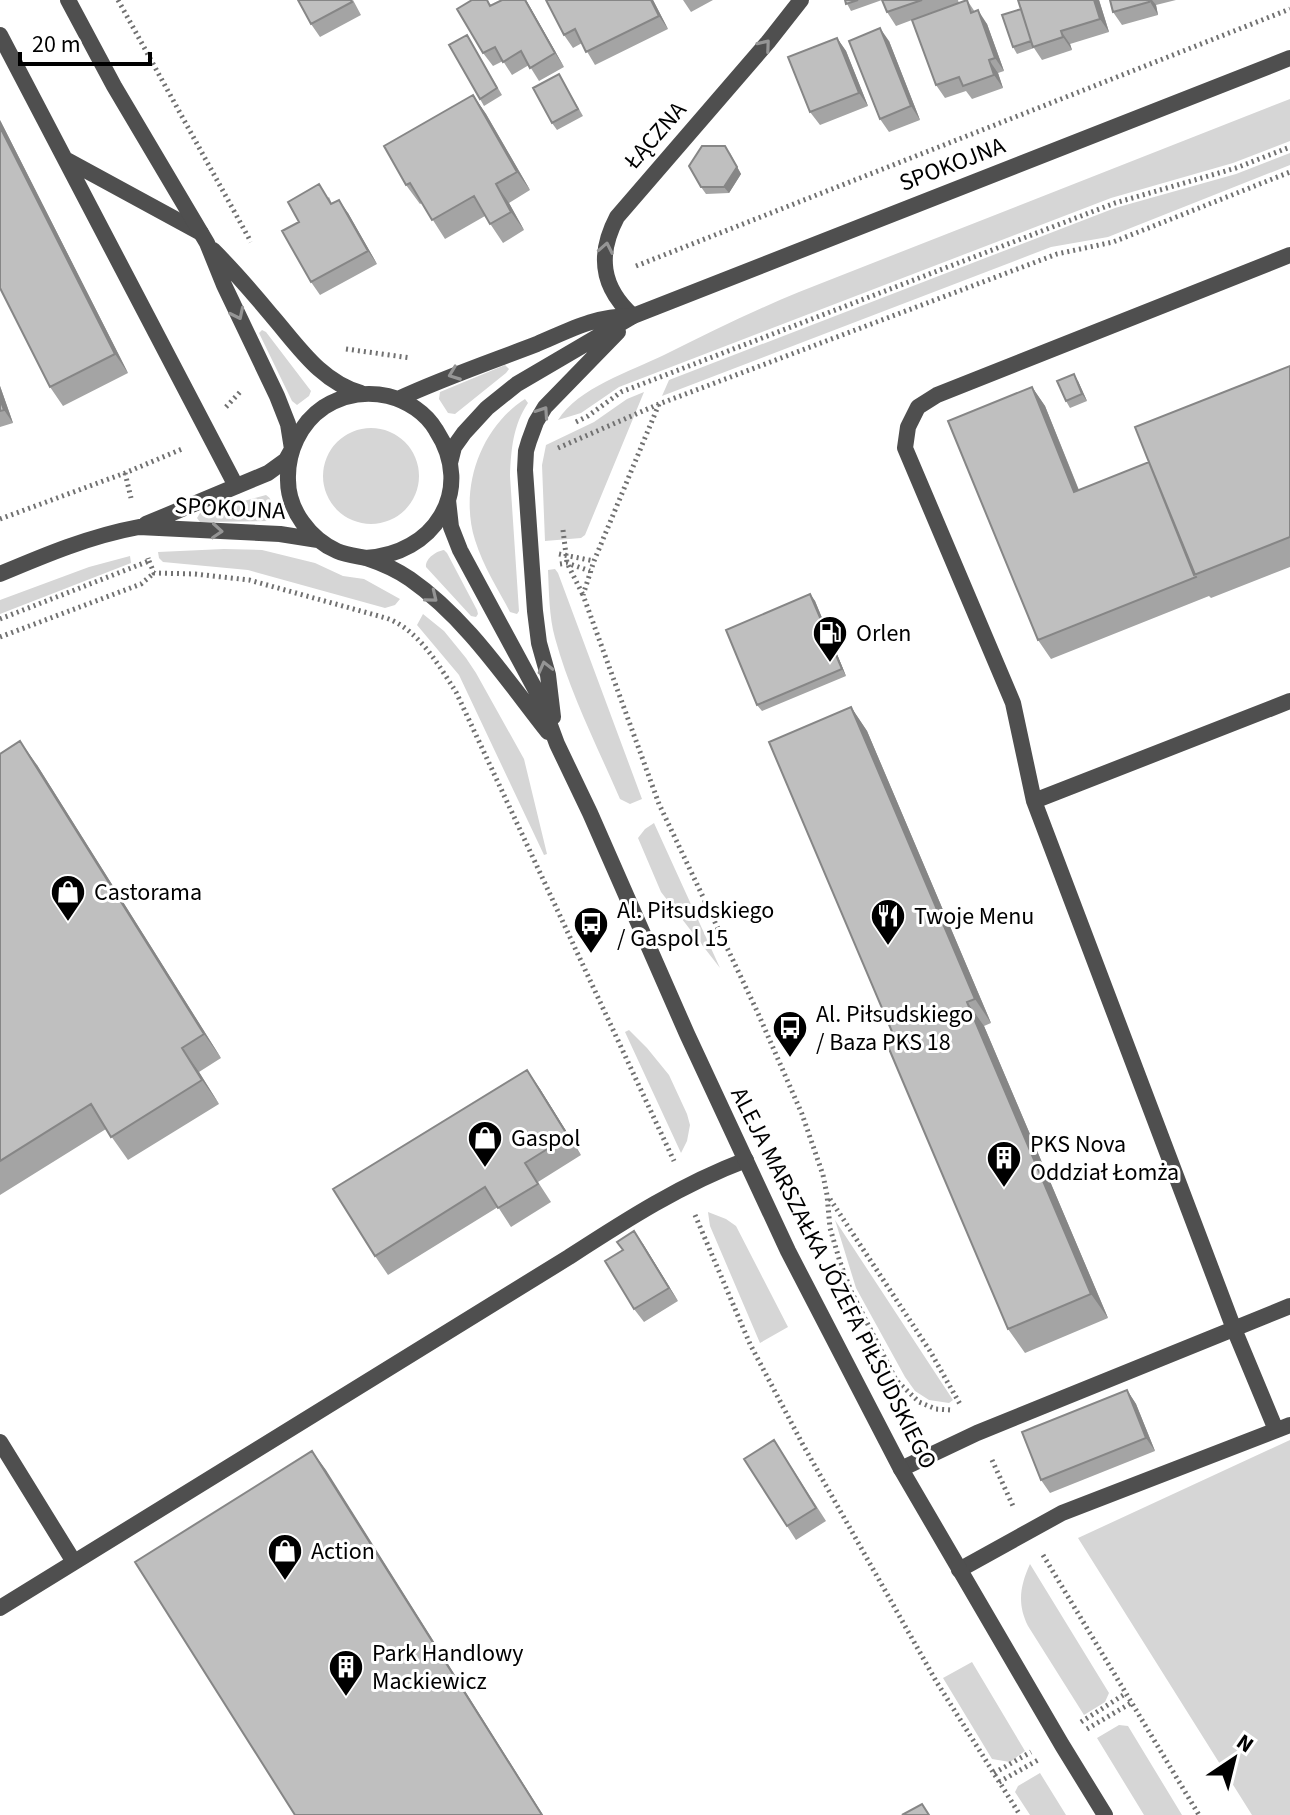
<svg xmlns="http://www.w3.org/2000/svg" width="1290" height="1815" font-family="'Source Sans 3',sans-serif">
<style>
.green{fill:#d6d6d6}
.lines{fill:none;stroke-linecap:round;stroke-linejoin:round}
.path{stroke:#717171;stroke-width:5;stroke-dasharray:2 4;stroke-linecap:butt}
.service{stroke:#4f4f4f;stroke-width:16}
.minor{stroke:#4f4f4f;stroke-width:16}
.tertiary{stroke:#4f4f4f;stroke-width:16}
.wall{fill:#a4a4a4}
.shaded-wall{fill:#868686}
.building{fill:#bfbfbf;stroke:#868686;stroke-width:2}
.oneway{stroke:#959595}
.labels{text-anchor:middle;stroke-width:6;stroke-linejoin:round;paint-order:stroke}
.street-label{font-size:24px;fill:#000;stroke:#fff}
.poi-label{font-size:24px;fill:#000;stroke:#fff;text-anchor:start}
</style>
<rect width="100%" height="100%" fill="#fff"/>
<path class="green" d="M1290 99V141L1233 163 1111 198 619 387 581 413 558 420C578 388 631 371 664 355 708 333 753 311 799 292Z
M1290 153V165L1108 237 1051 247 662 396 669 380 1115 208 1236 174Z
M262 330 266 332 311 391 309 396 297 405 292 401 259 333Z
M505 365 509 369 506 373 455 414 448 413 439 399 440 392Z
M644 392 585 535 581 538 545 541 542 465 546 445 594 422 627 399Z
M525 399 528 403C513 425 511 450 510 476L519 611 517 614 510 612C498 589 483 566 475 540 459 489 480 428 525 399Z
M323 476a48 48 0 1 1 96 0a48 48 0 1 1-96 0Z
M266 495C273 499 276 512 274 519L270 521 203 522H200L197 518 200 513Z
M224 549 262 550 315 563 343 576 364 579 400 599 395 605 385 608 248 570 163 562 159 558 158 552Z
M444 550 447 553 477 610 478 614 476 617 471 616 426 567C425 559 436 551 444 550Z
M130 556 131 563 0 614V600L89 567Z
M555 569 558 573 642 799 630 804 620 799C597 746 570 693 555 638 549 616 549 592 548 570Z
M423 614 444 631 466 658 476 673 524 759 547 854 544 855 459 675 417 625Z
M654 823 720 968 661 892 638 838 645 829Z
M629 1030 647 1048 669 1075 687 1114 690 1125 687 1141 681 1153 625 1032Z
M708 1212 726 1219 736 1226 788 1327 760 1343 710 1226Z
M835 1220 953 1400 949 1403 929 1400 915 1391 905 1377 856 1288Z
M1290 1440V1815H1252L1078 1538Z
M1030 1564 1109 1693 1105 1702 1084 1715 1028 1626C1017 1604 1020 1586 1030 1564Z
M972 1662 1025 1751 1010 1762 992 1759 943 1678Z
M1119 1725 1128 1726 1182 1815H1144L1097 1738Z
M1040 1773 1066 1815H1030L1015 1792 1018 1786Z"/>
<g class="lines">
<path class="path" d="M118 0 251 242
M636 266 1290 9
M346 349 411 358
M659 404 594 561 583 595 659 804 757 1011 802 1114 823 1175 827 1195 830 1228 840 1262 851 1291 896 1380 919 1402 936 1409 950 1410
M226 407 241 391
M576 422 588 416 621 392 1115 203 1236 168 1290 147
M558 448 659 404 1057 254 1113 242 1290 172
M125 473 131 498
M0 519 125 473 182 449
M563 530 567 563 583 595
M559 554 594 561
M149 561 154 573 195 574 249 580 386 618C418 629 438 664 456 692L674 1161
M560 564 567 563 590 571
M0 619 149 561 148 558
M0 637 141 584 154 573
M830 1199 930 1351 961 1406
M695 1215 750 1344 802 1443 936 1681 1020 1815
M992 1460 1013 1506
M1043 1555 1199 1815
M1081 1722 1125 1694
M1087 1729 1131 1703
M994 1773 1031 1752
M999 1782 1038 1760"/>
<path class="service" d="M0 35 236 486
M65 159 201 233
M1034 801 1290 701
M1276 1430 1234 1329 1034 801 1013 703 905 448 908 427 918 407 937 395 1290 255
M0 1442 74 1562
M901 1469 977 1433 1290 1306
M959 1570 1062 1513 1290 1425
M0 1608 569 1257C626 1220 682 1184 746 1160"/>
<path class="minor" d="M633 316C601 287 597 255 617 217L768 42 801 0"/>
<path class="tertiary" d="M68 0 114 86 207 243 224 285 277 396 288 424 292 449
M213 250C234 271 253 293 272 316 298 346 321 382 361 393
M398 399C443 378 490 362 537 344 570 330 595 316 631 316
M450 463 454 447 464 433 487 408 517 384 633 316 1290 58
M448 500 451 527 460 550 540 698 557 744 590 813 687 1034 788 1251 901 1469 1062 1745 1105 1815
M146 524 268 473 286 460 291 451
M365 558C433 555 476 491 436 430 426 413 408 401 388 396 366 391 343 395 324 407 300 423 287 452 288 480 288 510 310 539 337 551 346 555 356 556 366 558 381 563 397 570 410 579 466 618 506 679 548 732
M0 574C45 555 90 536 139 527L280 534 318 540
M553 717 548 675 539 643 535 611 525 470 526 451 529 441 536 422 545 407 618 332"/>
</g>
<path class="wall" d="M353 0 361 15 320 37 311 24Z
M487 0 491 6 502 0H526L564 67 539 81 529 65 512 75 503 61 493 66 483 53Z
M546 0H653L668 29 595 65 582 43 573 48 564 35Z
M683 0H713L691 12Z
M845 0H958L959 3 967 0 975 12 987 24 1004 71 998 73 1003 88 972 99 966 91 945 98 936 85 912 20 896 26 887 12 882 0 851 11Z
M1099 0 1109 32 1070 44 1072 50 1042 60 1034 48 1017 54 1013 47Z
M1110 0H1176L1156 5 1158 15 1122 25 1113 12Z
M467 35 502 95 484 106 480 99Z
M837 38 846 51 868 106 820 125 810 112Z
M889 41 920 120 889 132 880 119Z
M559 74 583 116 557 130 552 123Z
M473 95 486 114 530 190 509 203 524 230 503 243 485 216 445 239 422 203 420 204 406 185Z
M0 120 128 373 63 406 50 387Z
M730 153 741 174 729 193 706 194 701 187Z
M329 197 332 204 348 213 377 264 320 295 311 282 299 222Z
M1290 366V567L1211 598 1209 596 1051 659 1038 640 1032 387 1045 406 1079 490 1149 462Z
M1078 381 1087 401 1070 408 1066 401Z
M0 386 13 423 0 427Z
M810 594 815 601 846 676 762 711 757 705Z
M851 707 867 731 991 1023 984 1026 1108 1318 1025 1353 1008 1329 893 1034Z
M0 754 37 765 221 1058 199 1072 219 1104 128 1160 106 1129 0 1195Z
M527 1070 540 1089 581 1155 538 1182 551 1202 511 1227 498 1207 388 1275 375 1256Z
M643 1244 678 1301 644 1322 634 1309Z
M1127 1390 1136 1404 1155 1451 1050 1493 1041 1480Z
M774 1440 826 1521 796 1540 787 1526Z"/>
<path class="shaded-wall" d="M525 0H526L564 67 555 53Z
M651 0H653L668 29 659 16Z
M1094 0H1099L1109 32 1100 19Z
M1149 0H1152L1156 5 1158 15Z
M978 10 987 24 1004 71 995 58Z
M880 28 889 41 920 120 911 106Z
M1061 31 1070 44 1072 50 1063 37Z
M837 38 846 51 868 106 859 93Z
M989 60 998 73 1003 88 994 75Z
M473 95 486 114 530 190 517 172Z
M0 120 128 373 115 354 0 127Z
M725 146 741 174 729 193 724 187Z
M496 184 509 203 524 230 511 212Z
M339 200 348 213 377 264 368 251Z
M1074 374 1078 381 1087 401 1082 394Z
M0 386 13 423 4 410 0 399Z
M1032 387 1045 406 1087 511 1074 492Z
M810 594 815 601 846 676 842 669Z
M851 707 867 731 991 1023 975 999Z
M20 741 37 765 221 1058 204 1034Z
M967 1002 984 1026 1108 1318 1091 1294Z
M182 1048 199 1072 219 1104 202 1080Z
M527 1070 540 1089 581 1155 568 1136Z
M634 1231 643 1244 678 1301 669 1288Z
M1127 1390 1136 1404 1155 1451 1146 1438Z
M312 1451 326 1470 543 1815H542Z"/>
<path class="building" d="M298 0H351L352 2 311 24Z
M472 0H487L490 6 502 0H525L555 53 530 68 521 51 503 62 495 47 483 53 457 9Z
M546 0H651L659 16 586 52 575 29 564 35Z
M845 0H858L846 4Z
M882 0H922L887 12Z
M967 0 971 13 978 10 995 58 989 60 994 75 963 86 959 77 936 85 912 20Z
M1018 0H1094L1100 19 1061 31 1063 37 1033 47Z
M1110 0H1149V2L1113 12Z
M1021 9 1031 41 1013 47 1002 15Z
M880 28 911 106 880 119 849 41Z
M467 35 497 88 480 99 449 45Z
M837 38 859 93 810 112 788 57Z
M559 74 578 109 552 123 533 88Z
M473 95 517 172 496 184 511 212 490 224 474 196 432 220 410 183 406 185 384 146Z
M0 127 115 354 50 387 0 288Z
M702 146H725L737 167 724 187H701L689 166Z
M319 184 331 204 339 200 368 251 311 282 282 231 299 222 288 202Z
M1290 366V537L1194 575 1135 427Z
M1074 374 1082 394 1066 401 1057 381Z
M1032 387 1074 492 1149 462 1196 577 1038 640 948 421Z
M0 399 4 410 0 411Z
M810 594 842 669 757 705 726 630Z
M851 707 975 999 967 1002 1091 1294 1008 1329 884 1037 893 1034 769 742Z
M20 741 204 1034 182 1048 202 1080 111 1137 91 1104 0 1161V754Z
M527 1070 568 1136 525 1163 538 1184 498 1208 485 1187 375 1256 333 1189Z
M634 1231 669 1288 634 1309 605 1261 623 1250 617 1242Z
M1127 1390 1146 1438 1041 1480 1022 1432Z
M774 1440 816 1508 787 1526 744 1459Z
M312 1451 542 1815H295L135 1562Z
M922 1804 929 1815H902Z"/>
<defs><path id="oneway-chevron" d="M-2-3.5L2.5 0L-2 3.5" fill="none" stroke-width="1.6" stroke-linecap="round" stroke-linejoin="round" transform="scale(2)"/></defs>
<g class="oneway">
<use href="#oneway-chevron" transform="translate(765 45) rotate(-50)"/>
<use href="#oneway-chevron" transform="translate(606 248) rotate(-79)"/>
<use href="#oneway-chevron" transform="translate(238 314) rotate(64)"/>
<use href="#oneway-chevron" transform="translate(454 374) rotate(159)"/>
<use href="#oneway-chevron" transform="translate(543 412) rotate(-56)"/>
<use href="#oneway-chevron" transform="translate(217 531) rotate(4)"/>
<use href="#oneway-chevron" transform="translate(432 597) rotate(39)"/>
<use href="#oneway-chevron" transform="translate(545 667) rotate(-104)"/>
</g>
<defs>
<symbol id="fuel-pin" viewBox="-11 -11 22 30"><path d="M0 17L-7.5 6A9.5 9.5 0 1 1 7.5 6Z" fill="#000" stroke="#fff"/><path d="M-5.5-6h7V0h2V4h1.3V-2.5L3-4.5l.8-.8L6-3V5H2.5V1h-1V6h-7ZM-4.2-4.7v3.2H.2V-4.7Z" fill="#fff"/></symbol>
<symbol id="shop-pin" viewBox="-11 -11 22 30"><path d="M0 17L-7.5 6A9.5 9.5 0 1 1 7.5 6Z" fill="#000" stroke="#fff"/><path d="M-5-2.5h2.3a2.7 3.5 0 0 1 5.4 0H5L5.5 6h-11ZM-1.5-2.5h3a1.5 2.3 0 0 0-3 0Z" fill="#fff"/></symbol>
<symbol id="restaurant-pin" viewBox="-11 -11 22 30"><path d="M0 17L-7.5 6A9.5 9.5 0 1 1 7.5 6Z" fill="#000" stroke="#fff"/><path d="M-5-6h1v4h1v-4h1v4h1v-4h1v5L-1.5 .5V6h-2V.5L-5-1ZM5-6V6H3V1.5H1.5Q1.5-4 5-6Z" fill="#fff"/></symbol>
<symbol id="bus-pin" viewBox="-11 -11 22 30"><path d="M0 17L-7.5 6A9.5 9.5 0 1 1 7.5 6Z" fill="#000" stroke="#fff"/><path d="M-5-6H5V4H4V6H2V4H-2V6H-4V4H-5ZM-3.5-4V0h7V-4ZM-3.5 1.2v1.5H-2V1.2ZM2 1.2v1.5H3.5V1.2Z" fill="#fff"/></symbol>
<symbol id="building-pin" viewBox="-11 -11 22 30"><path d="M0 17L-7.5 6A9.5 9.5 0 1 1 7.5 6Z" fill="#000" stroke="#fff"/><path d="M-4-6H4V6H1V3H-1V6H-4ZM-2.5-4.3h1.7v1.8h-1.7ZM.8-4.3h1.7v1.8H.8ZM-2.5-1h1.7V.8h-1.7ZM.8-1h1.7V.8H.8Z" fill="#fff"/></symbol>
</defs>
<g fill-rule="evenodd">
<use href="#fuel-pin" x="810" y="613" width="40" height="54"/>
<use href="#shop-pin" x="48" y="872" width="40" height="54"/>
<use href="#restaurant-pin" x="868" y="896" width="40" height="54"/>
<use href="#bus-pin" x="571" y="904" width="40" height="54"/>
<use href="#bus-pin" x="770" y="1008" width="40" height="54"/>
<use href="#shop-pin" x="465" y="1118" width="40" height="54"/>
<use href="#building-pin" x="984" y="1138" width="40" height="54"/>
<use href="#shop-pin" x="265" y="1531" width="40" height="54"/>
<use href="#building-pin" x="326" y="1647" width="40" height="54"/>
</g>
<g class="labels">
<g class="street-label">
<text transform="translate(655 135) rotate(-49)" y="8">ŁĄCZNA</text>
<text transform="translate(952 164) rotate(-21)" y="8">SPOKOJNA</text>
<text transform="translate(230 508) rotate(3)" y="8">SPOKOJNA</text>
<text transform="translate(834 1278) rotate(63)" y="8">ALEJA MARSZAŁKA JÓZEFA PIŁSUDSKIEGO</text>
</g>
<g class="poi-label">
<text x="856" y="641">Orlen</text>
<text x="94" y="900">Castorama</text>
<text x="617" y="918">Al. Piłsudskiego<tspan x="617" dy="28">/ Gaspol 15</tspan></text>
<text x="914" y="924">Twoje Menu</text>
<text x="816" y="1022">Al. Piłsudskiego<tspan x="816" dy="28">/ Baza PKS 18</tspan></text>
<text x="511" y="1146">Gaspol</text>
<text x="1030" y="1152">PKS Nova<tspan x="1030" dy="28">Oddział Łomża</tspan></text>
<text x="311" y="1559">Action</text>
<text x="372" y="1661">Park Handlowy<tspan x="372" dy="28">Mackiewicz</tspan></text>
</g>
</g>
<g transform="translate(1234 1759) rotate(35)" stroke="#ffffff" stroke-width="6" paint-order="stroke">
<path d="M0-6L14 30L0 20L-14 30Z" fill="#000000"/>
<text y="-12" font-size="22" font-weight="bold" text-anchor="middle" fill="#000000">N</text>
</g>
<path d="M20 52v12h130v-12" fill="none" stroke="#000000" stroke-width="4"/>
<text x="32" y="52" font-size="24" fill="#000000" stroke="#ffffff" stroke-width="6" paint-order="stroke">20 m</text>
</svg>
